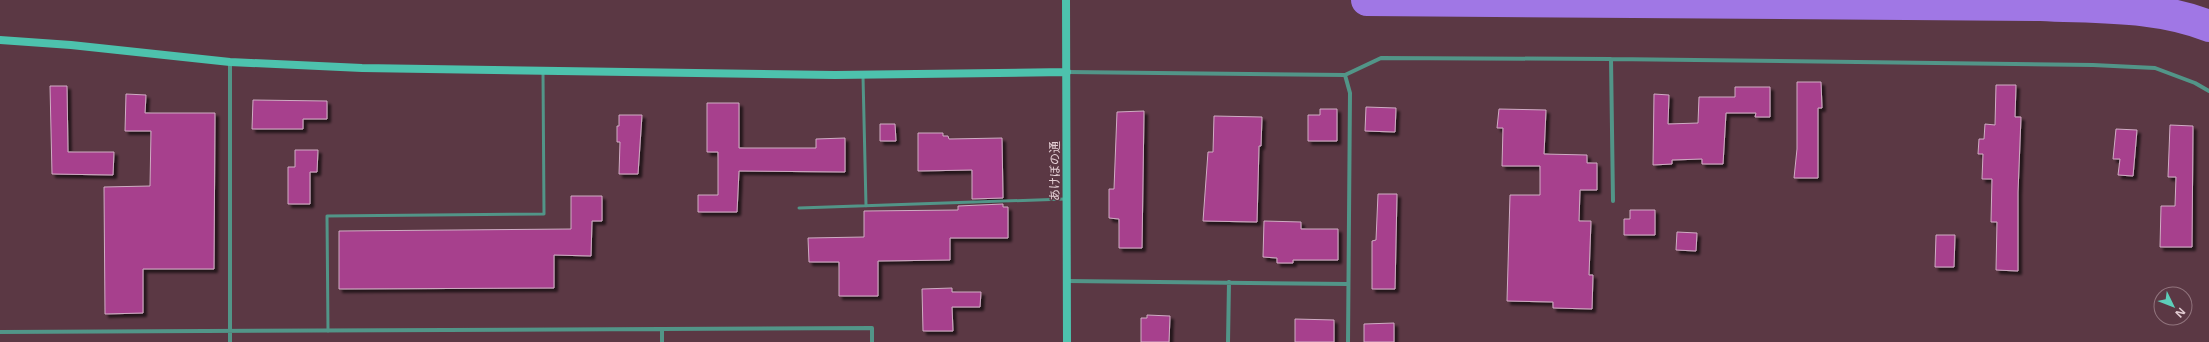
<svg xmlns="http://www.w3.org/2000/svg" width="2209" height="342" font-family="'Open Sans','Noto Sans JP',sans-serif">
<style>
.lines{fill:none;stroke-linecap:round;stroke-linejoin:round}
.river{stroke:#a077e5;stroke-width:32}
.building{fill:#a7408d;stroke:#cfacc3;filter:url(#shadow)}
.lane{stroke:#529588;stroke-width:3}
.street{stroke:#529588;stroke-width:4}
.secondary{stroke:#4dc2ad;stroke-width:8}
.labels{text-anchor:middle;stroke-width:3;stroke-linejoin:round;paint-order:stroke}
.street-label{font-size:12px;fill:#e3cdd3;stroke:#5b3844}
</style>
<defs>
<filter id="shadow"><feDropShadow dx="3.5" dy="3.5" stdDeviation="1" flood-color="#0009"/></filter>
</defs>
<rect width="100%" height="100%" fill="#5b3844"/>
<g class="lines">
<path class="river" d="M1367 0 2041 5C2097 8 2156 5 2209 26"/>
</g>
<path class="building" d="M1797 82H1821L1822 108H1818V178H1794L1797 149Z
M1996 85H2016L2015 117H2021L2018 192V271L1996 270 1997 222H1991L1992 179H1982L1983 154H1978L1979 139H1984L1985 124 1995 125Z
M50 86H67L68 152H114L113 175 52 174Z
M1735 87H1770V117H1755L1756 113H1726L1723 164H1702V159L1672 160V164L1653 165 1654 94 1669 95 1668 124 1698 123 1699 97H1735Z
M126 94 146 95 145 113H215L214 269H143V313L105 314 104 187 150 186 151 131H125Z
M253 100 327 101V119H303V129H252Z
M707 103H739V148H816V139L845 138V172L739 171 737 212H698V195H718V152H707Z
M1366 107 1396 108 1395 132 1365 131Z
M1320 109H1337V141H1308V115H1320Z
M1499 109 1546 110 1544 154 1587 155V163H1597V190H1580L1579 221H1591L1589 275H1593L1592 309 1553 308V302L1507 301 1510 195H1540V166H1502L1503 128H1497Z
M1144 111 1142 248H1119V219L1109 218V189H1114L1117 112Z
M619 115H642L638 174H619L620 142H617V126H619Z
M1214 116 1262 117 1261 146H1259L1257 222 1203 221 1208 152H1213Z
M880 124H895L896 141H880Z
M2170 125 2193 126 2192 247H2160L2161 206H2175L2176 177H2168Z
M2116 129 2137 130 2133 176 2118 175 2120 159H2113Z
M918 133H943V136H948L949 139 1002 138 1003 198 972 199V170L918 171Z
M295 150H318L317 172H310V204H288V167H295Z
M1378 194H1397L1395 289H1372V241L1376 240Z
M571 196H602V221H592L591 256 554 255V288L339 289V231L571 229Z
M1003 204V207H1008V238H950V260L878 261V296H839V262H809L808 238 864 237V211L958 210V206Z
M1630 210H1655V235H1624V219H1630Z
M1264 221 1301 222V229H1338V260H1293V263H1277V258L1263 257Z
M1677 232 1697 233 1696 251 1676 250Z
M1936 235H1955L1954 267H1935Z
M952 288V292H981L980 307H952L953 331H923L922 289Z
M1147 315 1170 316 1169 342H1141V318H1147Z
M1295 319 1334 320V342H1295Z
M1394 323V342H1364V324Z"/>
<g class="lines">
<path class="lane" d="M863 76 866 206
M799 208 1065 199
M328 331 327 216 544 214 543 72"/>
<path class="street" d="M1611 59 1613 201
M1067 72 1345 75 1381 58 1611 59 2093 65 2155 68 2195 83 2209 91
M1345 75 1350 93 1348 342
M1067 281 1348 284
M662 330V342
M0 332 872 328V342
M230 342V62
M1228 342 1229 282"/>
<path class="secondary" d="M1066 0 1067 342
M0 40 71 45 230 62 362 68 835 75 1067 72"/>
</g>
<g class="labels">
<g class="street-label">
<text transform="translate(1055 171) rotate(-90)" y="4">あけぼの通</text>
</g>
</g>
<g transform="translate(2173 306) rotate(133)"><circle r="19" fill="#5b3844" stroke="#91747d"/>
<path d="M0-3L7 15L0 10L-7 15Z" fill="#5dceb9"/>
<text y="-6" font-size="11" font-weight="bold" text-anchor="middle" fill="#e3cdd3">N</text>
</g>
</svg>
